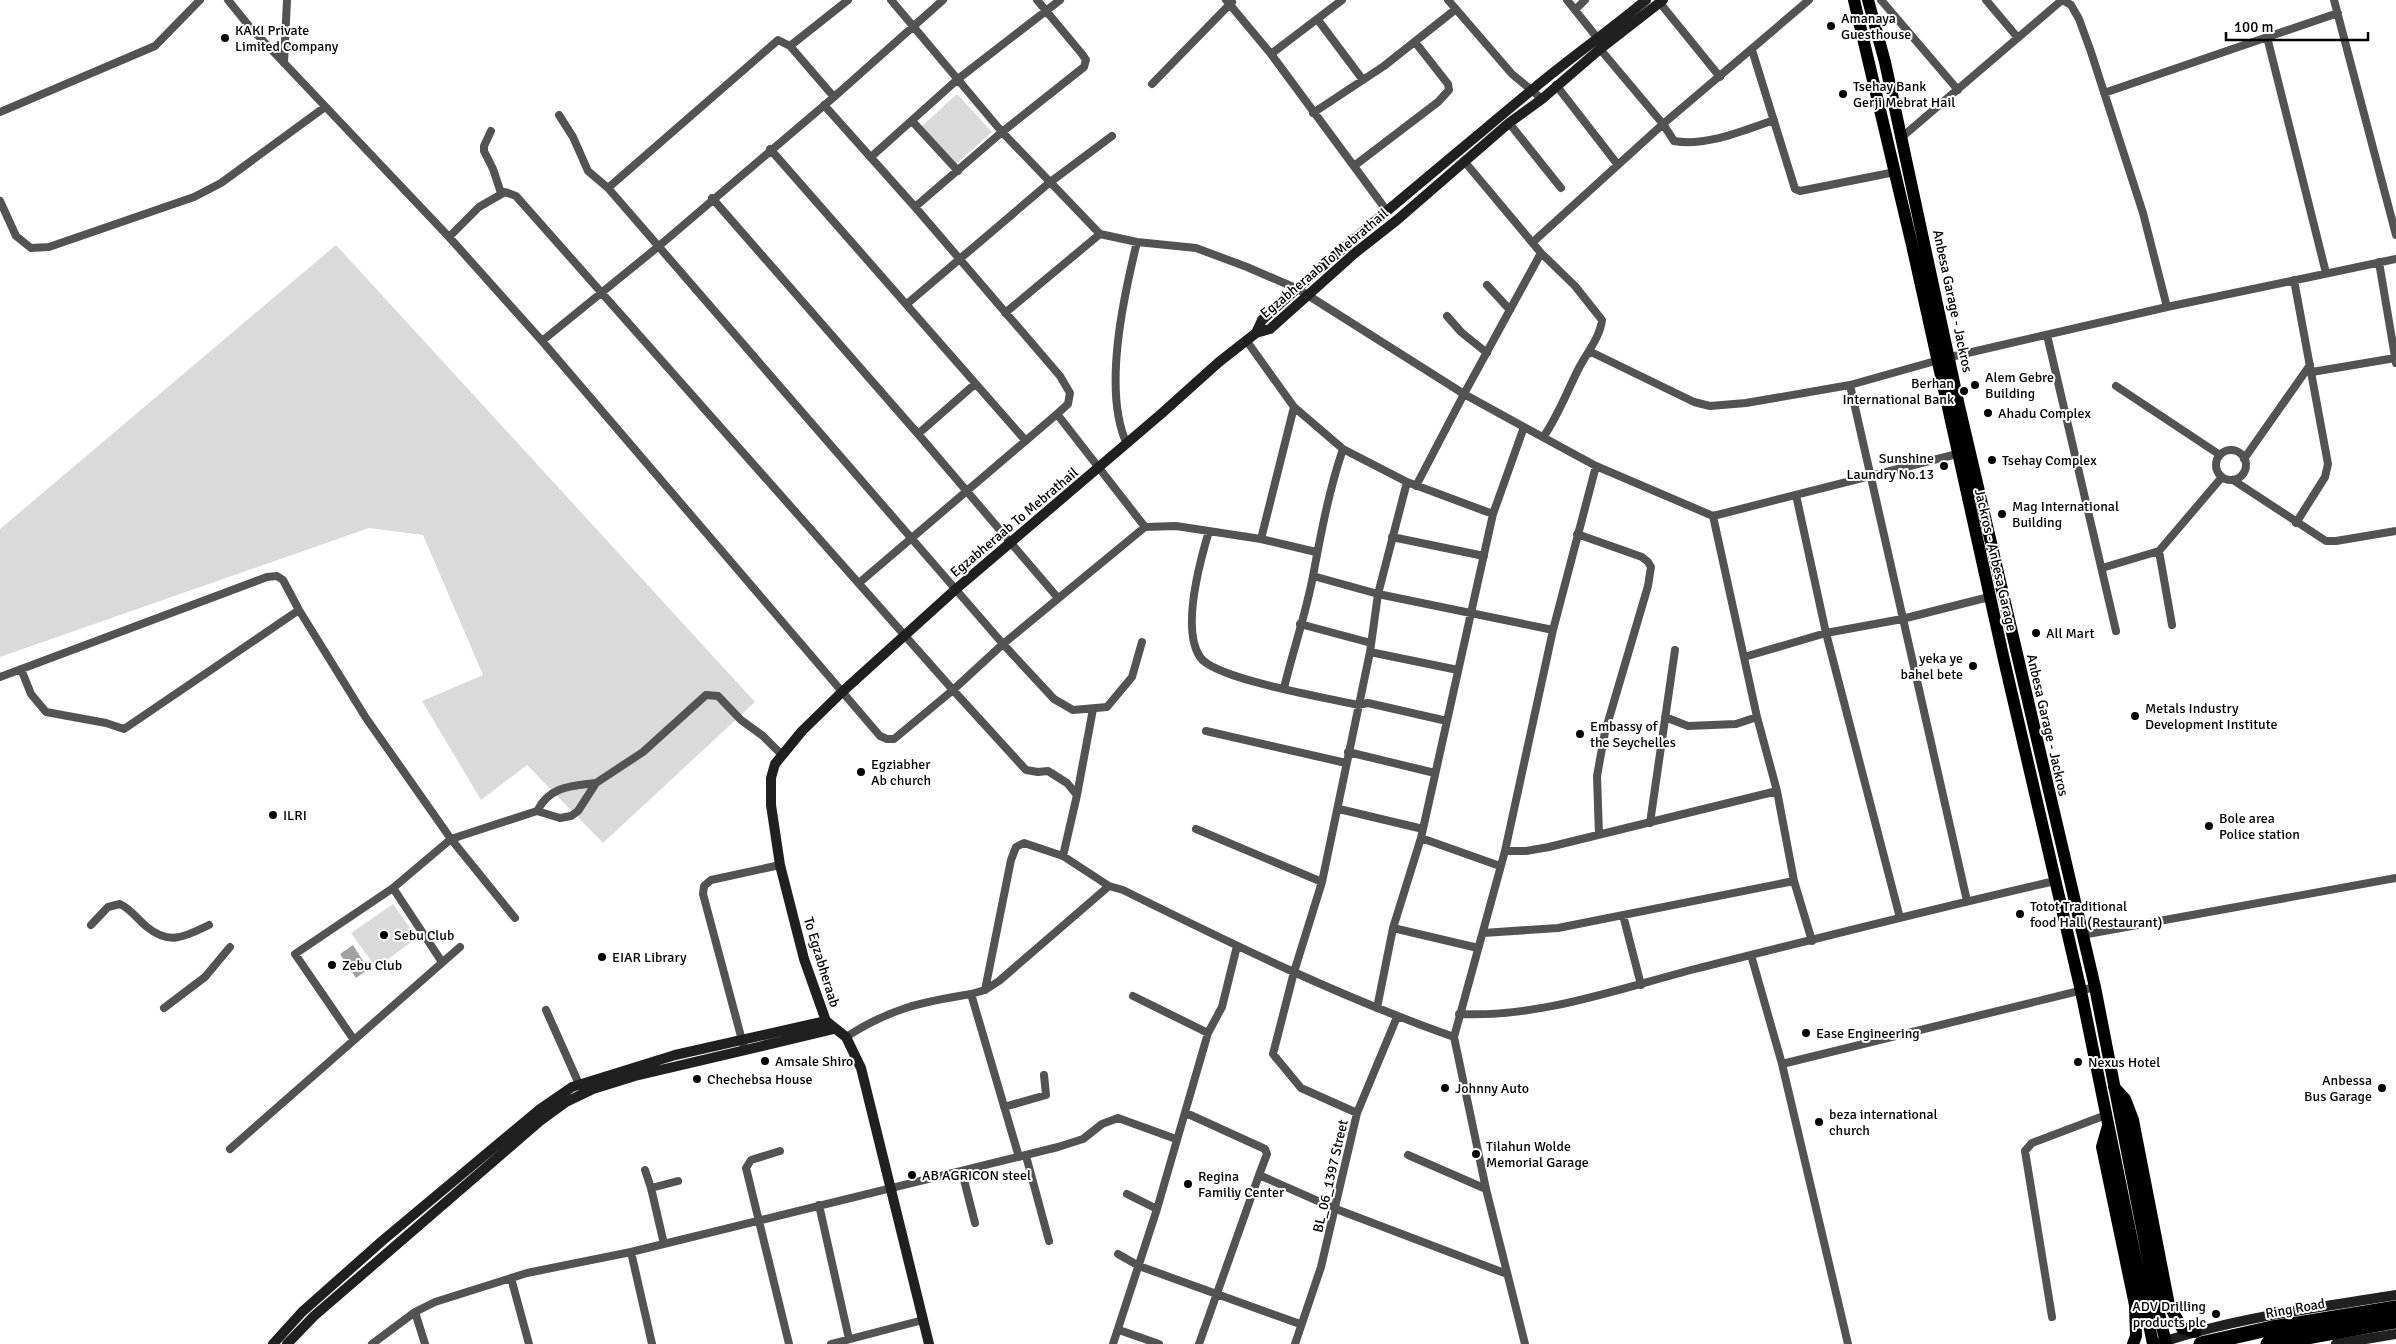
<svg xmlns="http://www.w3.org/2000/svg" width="2396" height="1344" font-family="Signika,sans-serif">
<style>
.green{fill:#dadada}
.water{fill:#a1a1a1}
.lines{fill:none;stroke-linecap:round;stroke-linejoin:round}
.street{stroke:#535353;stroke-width:8}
.secondary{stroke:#202020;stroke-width:10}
.primary{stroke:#000;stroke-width:12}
.highway{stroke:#000;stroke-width:15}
.poi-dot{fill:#000;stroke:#fff;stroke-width:2}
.labels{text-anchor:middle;stroke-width:4;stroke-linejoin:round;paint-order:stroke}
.poi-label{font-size:14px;fill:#000;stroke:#fff;text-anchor:start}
.street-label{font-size:14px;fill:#000;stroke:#fff}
</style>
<rect width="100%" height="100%" fill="#fff"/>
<path class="green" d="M957 94 992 132 954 166 920 128Z
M336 245 755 702 603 843 527 765 481 800 422 701 483 675 423 535 369 528 0 657V529Z
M393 904 417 938 376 968 351 933Z"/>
<path class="water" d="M353 945 368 969 356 978 340 954Z"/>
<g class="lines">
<path class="street" d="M228 0 249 26 449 237 542 341 880 736 887 739H894L953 690 1026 770 1038 772 1048 771 1067 783 1077 795 1063 856
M891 0 1002 132 1100 234 1137 242 1196 248 1247 267 1298 289 1464 394 1524 427 1596 466 1713 516 1957 454
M1226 0 1271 54 1387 211
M1448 0 1512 74 1542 99
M1567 0 1599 40
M1881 0 1958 90
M1986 0 2018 38
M2063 0 2071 5 2079 19 2091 52 2143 213 2167 307
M2334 0 2396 235
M1660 3 1720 77
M1575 10 1585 0
M1318 20 1363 80
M2267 37 2326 273
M790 46 848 0
M1600 49 1663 124 1674 141C1706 147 1744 130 1774 120
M1752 50 1795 189 1800 191 1895 172
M1271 54 1342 0
M284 63 287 0
M1152 84 1232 2
M1556 85 1618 165
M2104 93 2338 13
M824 105 915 207 1060 376 1070 393 1068 404 1057 414 859 583
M0 112 155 46 200 0
M1313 113 1384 66 1456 9
M559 115 573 137 588 171 608 188
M912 121 958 171
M1509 123 1561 188
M491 131 484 146V151L493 169 501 193
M1902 137 2062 0
M770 149 1025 440
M871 157 958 79 1060 0
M1464 161 1541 253 1575 286 1602 320C1600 337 1588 351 1580 366 1568 389 1559 414 1544 436
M1354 166 1438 102 1449 90 1448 84 1415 42
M712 198 918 434 1058 598
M0 201 16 236 31 248 49 247 194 197 221 183 325 107
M915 207 1002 132 1084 67 1086 60 1082 54 1037 0
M449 237 479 207 505 192 516 196 953 690 1003 644 608 188 778 40 790 46 834 97
M1533 242 1663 124 1809 0
M2379 262 2396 363
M2294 280 2328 464 2325 477 2296 523
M1487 285 1510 310
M908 303 1049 183 1112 136
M1005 313 1100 234
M1447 316 1461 332 1487 353
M2047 335 2116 631
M1246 340 1294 407 1343 449 1407 482 1493 514
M542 341 659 246 834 97 943 0
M1589 351 1694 402 1710 406 1746 403 1850 385 1946 358 2167 307 2396 259
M2312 372 2395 358
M1850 385 1967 901
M2116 386 2220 455
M1057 414 1145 527
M918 434 975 384
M1127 444C1102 392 1124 295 1137 242
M2216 465a15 15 0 1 1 30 0a15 15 0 1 1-30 0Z
M2244 459 2310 365
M2233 480 2326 541H2336L2396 531
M1416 486 1464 394 1541 253
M1796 495 1826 633 1900 918
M1713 516 1757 717 1777 791 1794 881 1812 941
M1209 531C1200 561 1181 629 1200 657 1214 679 1328 698 1358 705L1368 703 1447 721
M1577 534 1642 557 1648 562 1651 567 1648 586 1605 732 1597 776 1599 835
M1392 537 1484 556
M1261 539 1294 407
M2159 551 2172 625
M2102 568 2159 551 2222 477
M1313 576 1378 594 1553 630
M1300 624 1371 643
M1142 642 1132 677 1107 707 1073 710 1054 699 1003 644 1145 527 1176 526 1261 539 1316 552
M1370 652 1458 670
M1744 657 1826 633 1902 619 1989 597
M21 669 31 694 46 712 106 723 124 729 299 610
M0 677 267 577 277 576 283 580 299 610 366 718 451 839 393 888 295 954 354 1040
M1284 688C1293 651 1306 613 1313 576 1321 533 1329 490 1343 449
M1665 717 1688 726 1736 724 1757 717
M1206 731 1346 763
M1348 752 1435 773
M1077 795 1093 709
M1339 809 1423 829
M537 811C550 786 571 786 596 783
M1650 823 1675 650
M1196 829 1322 882 1294 972 1273 1054 1301 1088 1357 1113
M1421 838 1500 866
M1505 851H1526L1549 847 1777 791
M1322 882 1370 652 1378 594 1407 482
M393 888 442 962
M1623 915 1641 985
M515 918 451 839 537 811 560 818 571 816 578 811 596 783 643 752 706 695 718 696 741 720 763 736 781 754
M91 925 108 907 120 904C132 910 137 919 147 927 170 946 186 936 209 925
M1393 928 1478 948
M1483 933 1558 928 1794 881
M2082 935 2396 878
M1751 955 1782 1064 1848 1344
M985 990 1011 860 1016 847 1024 843 1063 856 1109 886
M971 994 985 990 999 981 1109 886 1123 890C1232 944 1340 997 1454 1037
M1133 996 1208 1033
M164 1008 205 977 230 947
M1377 1008 1393 928 1421 838 1493 514 1524 427
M546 1010 579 1084
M1459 1014C1539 1018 1618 989 1695 969 1815 939 1935 908 2055 881
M846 1037C889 1009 921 1002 971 994L1019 1157
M743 1044 703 894 704 886 711 880 780 865
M1782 1064 2095 987
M1004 1107 1046 1095 1044 1075
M1186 1113 1265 1149 1267 1154 1259 1175
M230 1149 460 947
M780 1151 751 1160 746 1168 789 1344
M1408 1155 1486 1189
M1026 1156 1049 1241
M645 1170 651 1188
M962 1172 975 1223
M1127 1194 1157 1209
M819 1205 849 1339
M664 1244 651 1188 678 1181
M1118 1254 1139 1266 1300 1324
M511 1278 529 1344
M415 1312 425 1344
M2052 1317 2025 1151 2032 1143 2106 1115
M1119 1330 1159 1344
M372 1344 415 1312 435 1302 527 1273 631 1252
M652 1344 631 1252 1058 1147 1083 1139 1102 1124 1118 1118 1176 1139
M831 1344 923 1320
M1113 1344 1157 1209 1208 1033 1222 1007 1237 946
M1199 1344 1259 1175 1336 1209 1507 1274
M1295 1344 1321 1267 1357 1113 1397 1017
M1525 1344 1486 1189 1454 1037 1505 851 1553 630 1596 466"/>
<path class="secondary" d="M1256 333 1262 320C1350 240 1442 165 1533 89 1570 58 1609 31 1646 0
M2160 1343C2235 1317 2318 1308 2396 1295
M273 1344 302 1312 382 1241 540 1109 572 1087 675 1055 826 1021
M287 1344 314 1316 540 1121 566 1102 593 1089 635 1076 834 1029
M929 1344 861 1068 846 1037 826 1021 804 959 780 865 771 805V778L775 764 802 731 842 692 956 589 1161 414 1219 362 1256 333 1270 329 1355 253 1397 220 1509 123 1542 99 1600 49 1663 0
M2336 1344 2396 1334"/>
<path class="primary" d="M1854 0 1912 245 2004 660 2081 991 2153 1344
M1868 0 1885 62 1959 406 2095 987 2155 1295 2166 1344
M2114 1087 2125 1099 2133 1120 2169 1305 2182 1328 2195 1332
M2108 1126 2102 1147 2135 1305 2136 1336 2133 1344"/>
<path class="highway" d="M2201 1344 2272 1328 2396 1308
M2268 1344 2396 1321"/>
</g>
<g class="poi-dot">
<circle cx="1831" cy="26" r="5"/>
<circle cx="225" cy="38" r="5"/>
<circle cx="1843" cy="94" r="5"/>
<circle cx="1975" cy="385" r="5"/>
<circle cx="1964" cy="391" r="5"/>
<circle cx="1988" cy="413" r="5"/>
<circle cx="1992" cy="460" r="5"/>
<circle cx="1944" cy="466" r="5"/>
<circle cx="2002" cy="514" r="5"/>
<circle cx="2036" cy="633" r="5"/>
<circle cx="1973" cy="666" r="5"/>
<circle cx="2135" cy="716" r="5"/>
<circle cx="1580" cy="734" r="5"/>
<circle cx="861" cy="772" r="5"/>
<circle cx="273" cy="815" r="5"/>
<circle cx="2209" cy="826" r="5"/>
<circle cx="2020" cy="914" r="5"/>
<circle cx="384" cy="935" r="5"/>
<circle cx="602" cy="957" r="5"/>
<circle cx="332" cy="965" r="5"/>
<circle cx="1806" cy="1033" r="5"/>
<circle cx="765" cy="1061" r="5"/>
<circle cx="2078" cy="1062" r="5"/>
<circle cx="697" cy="1079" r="5"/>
<circle cx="1445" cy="1088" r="5"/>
<circle cx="2382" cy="1088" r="5"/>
<circle cx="1819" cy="1122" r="5"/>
<circle cx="1476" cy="1154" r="5"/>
<circle cx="912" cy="1175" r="5"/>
<circle cx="1188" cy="1184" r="5"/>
<circle cx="2216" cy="1314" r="5"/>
</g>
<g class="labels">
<g class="poi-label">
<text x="1841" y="23">Amanaya<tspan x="1841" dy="16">Guesthouse</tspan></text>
<text x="235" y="35">KAKI Private<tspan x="235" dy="16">Limited Company</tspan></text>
<text x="1853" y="91">Tsehay Bank<tspan x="1853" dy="16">Gerji Mebrat Hail</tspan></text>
<text x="1985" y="382">Alem Gebre<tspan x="1985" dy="16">Building</tspan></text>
<text x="1954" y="388" text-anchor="end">Berhan<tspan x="1954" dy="16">International Bank</tspan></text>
<text x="1998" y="418">Ahadu Complex</text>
<text x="1934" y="463" text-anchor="end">Sunshine<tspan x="1934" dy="16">Laundry No.13</tspan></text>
<text x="2002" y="465">Tsehay Complex</text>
<text x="2012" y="511">Mag International<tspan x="2012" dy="16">Building</tspan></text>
<text x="2046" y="638">All Mart</text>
<text x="1963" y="663" text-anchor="end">yeka ye<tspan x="1963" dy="16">bahel bete</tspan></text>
<text x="2145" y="713">Metals Industry<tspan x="2145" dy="16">Development Institute</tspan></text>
<text x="1590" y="731">Embassy of<tspan x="1590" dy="16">the Seychelles</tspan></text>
<text x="871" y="769">Egziabher<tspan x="871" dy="16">Ab church</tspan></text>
<text x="283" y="820">ILRI</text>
<text x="2219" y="823">Bole area<tspan x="2219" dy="16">Police station</tspan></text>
<text x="2030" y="911">Totot Traditional<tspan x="2030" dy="16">food Hall (Restaurant)</tspan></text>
<text x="394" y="940">Sebu Club</text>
<text x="612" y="962">EIAR Library</text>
<text x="342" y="970">Zebu Club</text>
<text x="1816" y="1038">Ease Engineering</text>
<text x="775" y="1066">Amsale Shiro</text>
<text x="2088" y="1067">Nexus Hotel</text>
<text x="707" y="1084">Chechebsa House</text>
<text x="2372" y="1085" text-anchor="end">Anbessa<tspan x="2372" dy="16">Bus Garage</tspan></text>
<text x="1455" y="1093">Johnny Auto</text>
<text x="1829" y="1119">beza international<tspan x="1829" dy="16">church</tspan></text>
<text x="1486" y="1151">Tilahun Wolde<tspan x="1486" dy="16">Memorial Garage</tspan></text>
<text x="922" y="1180">AB AGRICON steel</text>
<text x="1198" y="1181">Regina<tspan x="1198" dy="16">Familiy Center</tspan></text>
<text x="2206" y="1311" text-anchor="end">ADV Drilling<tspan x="2206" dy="16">products plc</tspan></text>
</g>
<g class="street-label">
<text transform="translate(1324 263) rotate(-40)" y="5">Egzabheraab To Mebrathail</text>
<text transform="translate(1953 301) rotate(78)" y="5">Anbesa Garage - Jackros</text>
<text transform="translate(1014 522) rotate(-40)" y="5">Egzabheraab To Mebrathail</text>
<text transform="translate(1996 560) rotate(77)" y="5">Jackros - Anbesa Garage</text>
<text transform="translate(2048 725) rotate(77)" y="5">Anbesa Garage - Jackros</text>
<text transform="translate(822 962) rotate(73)" y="5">To Egzabheraab</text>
<text transform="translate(1330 1176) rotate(-77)" y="5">BL_06_1397 Street</text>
<text transform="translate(2295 1308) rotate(-10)" y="5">Ring Road</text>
</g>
</g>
<path d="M2226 32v8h142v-8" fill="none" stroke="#000000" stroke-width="2.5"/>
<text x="2234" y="32" font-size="15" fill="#000000" stroke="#ffffff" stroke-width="4" paint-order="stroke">100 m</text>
</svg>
